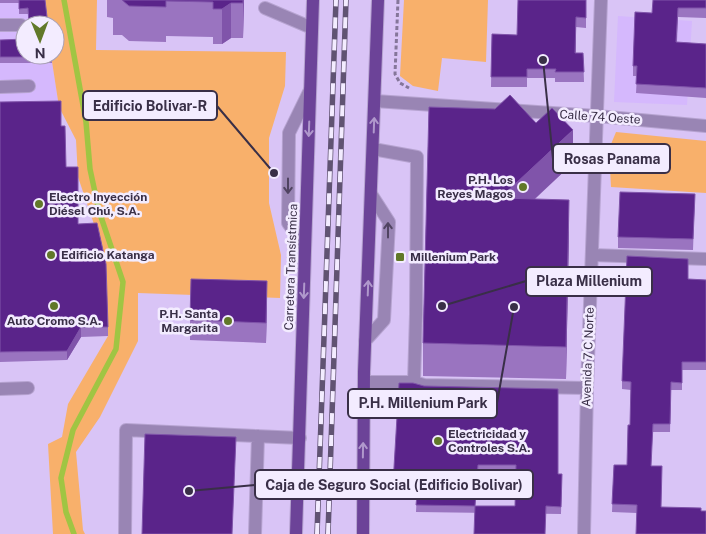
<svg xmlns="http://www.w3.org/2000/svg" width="706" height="534" font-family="'Public Sans',sans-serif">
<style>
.built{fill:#d5b8fd}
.green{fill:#f8b06b}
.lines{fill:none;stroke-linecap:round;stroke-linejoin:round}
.stream{stroke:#a0c543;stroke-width:5.5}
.minor-casing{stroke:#b6a3d0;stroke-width:14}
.major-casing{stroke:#b6a3d0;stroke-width:14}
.path{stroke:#85769a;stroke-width:3;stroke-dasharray:4 2.5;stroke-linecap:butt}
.minor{stroke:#9985b4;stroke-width:12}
.major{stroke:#6c4398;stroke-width:12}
.rail-casing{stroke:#605372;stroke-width:5.5}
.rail{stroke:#f3ecff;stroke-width:4;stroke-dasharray:11;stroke-linecap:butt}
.wall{fill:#9a74c0;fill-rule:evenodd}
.shaded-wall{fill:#8054aa}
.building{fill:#5a248a;stroke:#8054aa;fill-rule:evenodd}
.oneway{stroke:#b098cc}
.oneway2{stroke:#514462}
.poi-dot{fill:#617829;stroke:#f3ecff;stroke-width:2}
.labels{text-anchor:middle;stroke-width:5;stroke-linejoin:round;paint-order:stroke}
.street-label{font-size:12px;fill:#392f47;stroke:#f3ecff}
.poi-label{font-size:12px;font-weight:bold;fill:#392f47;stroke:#f3ecff;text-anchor:start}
.leader{fill:none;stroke:#392f47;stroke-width:2}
.callout-dot{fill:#392f47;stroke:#f3ecff;stroke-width:2}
.callout{fill:#f3ecff;stroke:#392f47;stroke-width:2}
.callout-label{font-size:14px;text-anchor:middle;font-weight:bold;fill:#392f47}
</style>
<rect width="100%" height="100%" fill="#d9c4f6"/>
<path class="built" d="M0 0H44L47 25H25V55H51L59 107H0Z
M618 16 692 21 687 105 614 102Z"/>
<path class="green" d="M44 0H97L96 50 286 52 285 86 269 138V203L281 255 280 298 138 293V341L100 417 76 452 83 530 85 534H53L48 444 62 437 68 404 108 336 106 274 97 233 78 177 76 140 59 107 51 55H55V25H47Z
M404 0H488L486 62 442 58 438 91 413 86 400 76Z
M616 132 706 141V193L611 187 609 149Z"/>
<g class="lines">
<path class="stream" d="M64 0 86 122 90 169 99 211 123 282 116 349 73 430 61 478 66 512 74 534"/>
<defs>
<path id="minor" d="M265 8 312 28
M0 25H21
M0 87 29 86
M375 101 597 116 706 126
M305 247 288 223 289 133 310 90
M592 255 706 259
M365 341 384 320 389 222 371 194
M364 382H414L416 314 417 157 373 149
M414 382 424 385 587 388
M0 389 28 388
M125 534 126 430 300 438
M255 534 258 436
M584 534 587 388 601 0"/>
<path id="major" d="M296 534 313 0
M363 534 364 372 378 0"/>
</defs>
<use href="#minor" class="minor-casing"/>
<use href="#major" class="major-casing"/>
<path class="path" d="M398 0 395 74 400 83 409 88"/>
<use href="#minor" class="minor"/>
<use href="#major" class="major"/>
<defs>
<path id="rail" d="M317 534 336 0
M328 534 346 0"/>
</defs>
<use href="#rail" class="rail-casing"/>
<use href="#rail" class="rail"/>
</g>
<path class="wall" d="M0 0H45L28 14H19V3H0Z
M107 0H244L243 38H231L222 44H213V37L166 36V42L129 41 122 35H113V18L107 17Z
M586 0V28L576 27V53H583L584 82H555V78H527V87H491L492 34 517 35Z
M706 0V18L678 17 677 42 706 44V98L636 93 637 76H633V66L652 13Z
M0 40 52 55V63H0Z
M0 102 61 126 66 167 78 224 108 327V336L81 337 67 360 0 362Z
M429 107 573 163 535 199 569 232 566 379 423 376V343Z
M695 194 693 250 618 248V237Z
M688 279 706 280V370H682V390H671L670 432H653L637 513 612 512 614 465H627L630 425 631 390 622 389V381Z
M267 301 266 343 190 340V320Z
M399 383 558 474H562L561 514 416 512 417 493 393 491ZM478 472H516L515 506H475Z"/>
<path class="shaded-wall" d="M243 0H244L243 38Z
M231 3V38L222 44V9Z
M573 130V163L500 231V198Z
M569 200V232L566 379V347Z
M267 281V301L266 343V323Z
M81 327V337L67 360V351Z"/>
<path class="building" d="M19 0H45L48 25H29L28 8 19 9Z
M122 0H243V3H231L222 9H213V2L166 1V7L129 6Z
M518 0H586V18L576 17 575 53H583L584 72H555L556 69H527V77H491L492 34 517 35Z
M653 0H706V8H678L676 42 706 44V88L636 84 637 66H633L635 12 652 13Z
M25 39V55H52V57H0V40Z
M510 95 536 123 552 108 573 130 500 198 569 200 566 347 423 343 429 107 495 109Z
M61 101V126H65L66 167H78V224L97 223 106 264 108 327H81L67 351 0 352V102Z
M620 192 695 194 693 239 618 237Z
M627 256 688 259V279L706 280V362H682V383L671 382 670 424H653L651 466H662L661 507 701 508V511H706V534H636L637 505 612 504 614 465H627L628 425H630L631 382 622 381Z
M191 279 267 281 266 323 190 320Z
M399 383H413L424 386 558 389V474H562L561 507 546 506 545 534H474L475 506 416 505 418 485 393 484ZM478 465H516L515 506H475Z
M145 434 236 437 232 534H142Z"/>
<defs><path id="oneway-shaft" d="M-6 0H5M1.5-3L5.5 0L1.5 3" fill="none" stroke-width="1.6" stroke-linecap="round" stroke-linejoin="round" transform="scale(1.25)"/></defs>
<g class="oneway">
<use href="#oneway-shaft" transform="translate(374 125) rotate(-88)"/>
<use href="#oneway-shaft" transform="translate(309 129) rotate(92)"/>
<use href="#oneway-shaft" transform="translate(368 288) rotate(-88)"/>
<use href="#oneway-shaft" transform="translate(304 291) rotate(92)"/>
<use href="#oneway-shaft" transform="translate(363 450) rotate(-89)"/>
</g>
<g class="oneway2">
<use href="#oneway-shaft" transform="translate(288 186) rotate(90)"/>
<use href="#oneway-shaft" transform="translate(388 230) rotate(-90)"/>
</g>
<g class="poi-dot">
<circle cx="523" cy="187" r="5"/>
<circle cx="39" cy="204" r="5"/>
<circle cx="51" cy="255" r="5"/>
<rect x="395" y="252" width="10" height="10" rx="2.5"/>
<circle cx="54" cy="306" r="5"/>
<circle cx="228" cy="321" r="5"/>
<circle cx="438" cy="441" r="5"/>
</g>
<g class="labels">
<g class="street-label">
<text transform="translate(600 117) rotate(4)" y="4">Calle 74 Oeste</text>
<text transform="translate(291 267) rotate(-88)" y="4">Carretera Transístmica</text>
<text transform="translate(588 357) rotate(-88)" y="4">Avenida 7 C Norte</text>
</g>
<g class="poi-label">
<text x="513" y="184" text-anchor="end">P.H. Los<tspan x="513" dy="14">Reyes Magos</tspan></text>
<text x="49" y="201">Electro Inyección<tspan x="49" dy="14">Diésel Chú, S.A.</tspan></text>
<text x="61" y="259">Edificio Katanga</text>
<text x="410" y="261">Millenium Park</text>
<text x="218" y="318" text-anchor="end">P.H. Santa<tspan x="218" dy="14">Margarita</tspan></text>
<text x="54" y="325" text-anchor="middle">Auto Cromo S.A.</text>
<text x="448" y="438">Electricidad y<tspan x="448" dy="14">Controles S.A.</tspan></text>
</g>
</g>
<path class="leader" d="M274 173L217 106M543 60L553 159M442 306L526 281M514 307L497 403M189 491L255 485"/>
<g class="callout-dot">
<circle cx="274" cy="173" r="5"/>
<circle cx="543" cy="60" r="5"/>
<circle cx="442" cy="306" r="5"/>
<circle cx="514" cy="307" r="5"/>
<circle cx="189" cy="491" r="5"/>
</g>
<g class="callout">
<rect x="83" y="91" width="134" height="29" rx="5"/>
<rect x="553" y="144" width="117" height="29" rx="5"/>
<rect x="526" y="267" width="126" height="29" rx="5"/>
<rect x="348" y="389" width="149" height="29" rx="5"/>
<rect x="255" y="470" width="278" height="29" rx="5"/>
</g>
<g class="callout-label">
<text x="150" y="111">Edificio Bolivar-R</text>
<text x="612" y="164">Rosas Panama</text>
<text x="589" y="286">Plaza Millenium</text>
<text x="423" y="408">P.H. Millenium Park</text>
<text x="394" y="490">Caja de Seguro Social (Edificio Bolivar)</text>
</g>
<g transform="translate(40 40) rotate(179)"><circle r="24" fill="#f3ecff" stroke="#a9a0b5"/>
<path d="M0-4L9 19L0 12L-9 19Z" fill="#617829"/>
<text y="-8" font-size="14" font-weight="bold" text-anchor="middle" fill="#392f47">N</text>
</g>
</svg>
